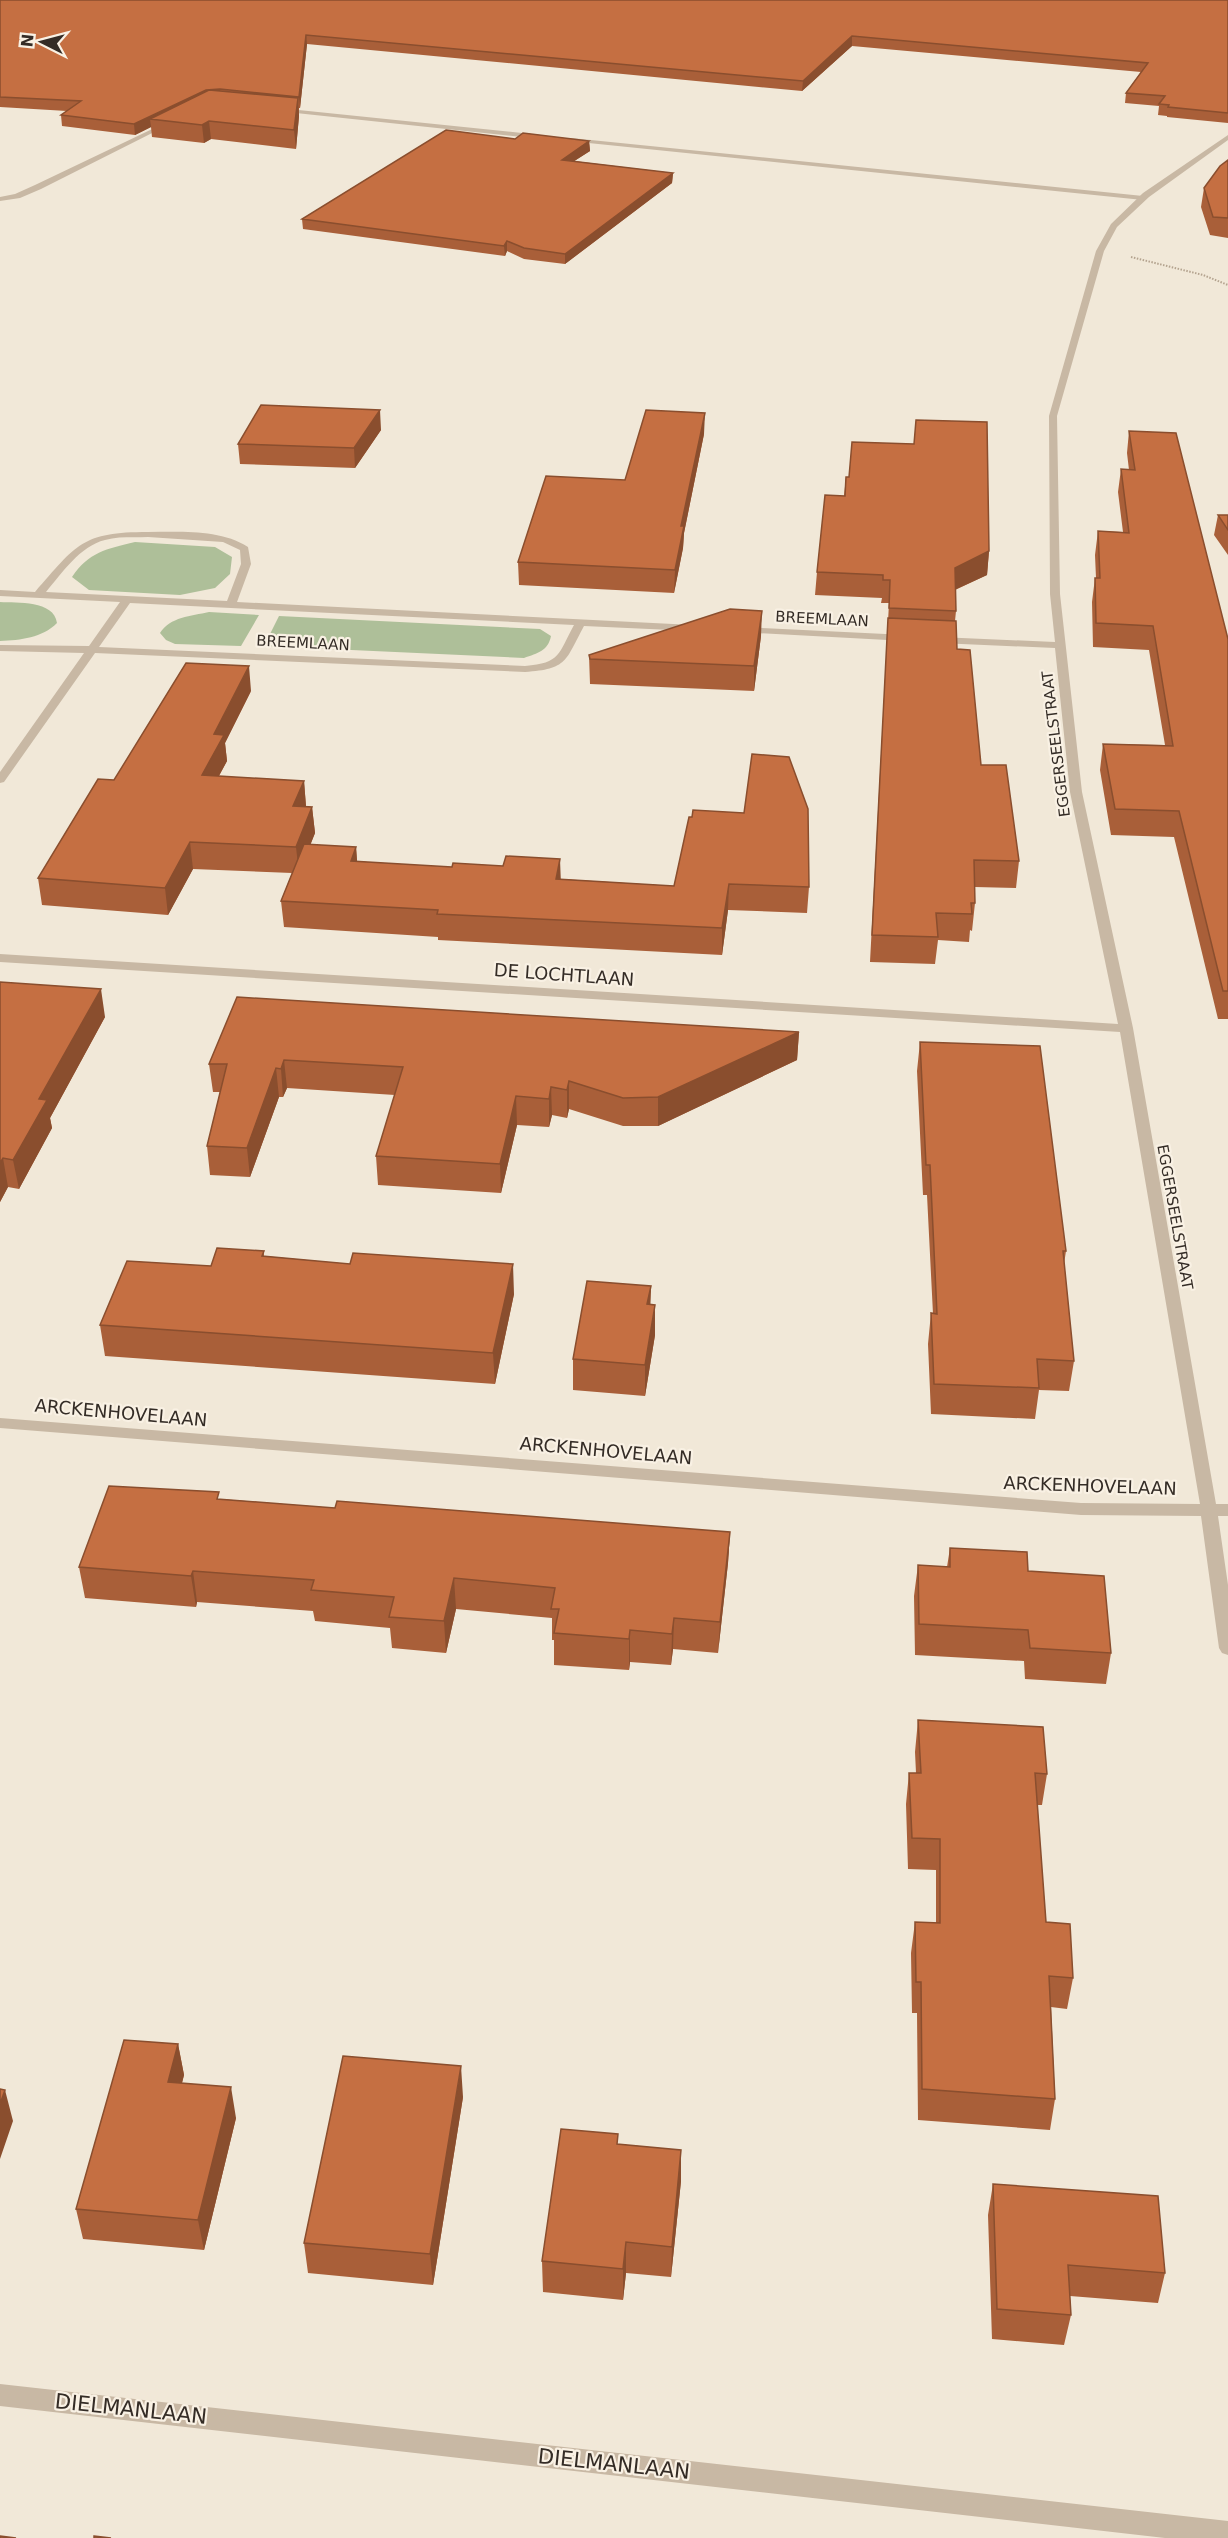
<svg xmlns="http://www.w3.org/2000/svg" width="1228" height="2538" font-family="'DejaVu Sans',sans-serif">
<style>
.green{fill:#aebf99}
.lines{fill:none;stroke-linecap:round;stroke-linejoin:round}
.path{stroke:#b4a38f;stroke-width:2;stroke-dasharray:1.5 1.5;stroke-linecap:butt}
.service{fill:#c8b8a4;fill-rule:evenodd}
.minor{fill:#c8b8a4;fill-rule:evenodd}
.wall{fill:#a95f39}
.shaded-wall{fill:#8a4e2e}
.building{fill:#c56f42;stroke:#8a4e2e;stroke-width:1.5}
.labels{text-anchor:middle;stroke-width:4.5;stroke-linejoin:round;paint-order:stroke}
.far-street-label{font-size:15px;fill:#342c26;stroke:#f9f1e4}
.street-label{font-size:18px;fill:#342c26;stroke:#f9f1e4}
.near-street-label{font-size:21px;fill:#342c26;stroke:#f9f1e4}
</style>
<rect width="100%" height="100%" fill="#f1e8d8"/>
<path class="green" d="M135 542 215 547 232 557 230 574 215 588 180 595 89 590 72 577C89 552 106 549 135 542Z
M0 602C17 603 54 600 57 623 42 638 21 640 0 641Z
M209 612 259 615 241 646 175 644 166 640 160 633C170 617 191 616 209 612Z
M279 616 540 629 551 636C548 651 538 653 524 658L264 646Z"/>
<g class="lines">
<path class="path" d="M1131 257 1203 275 1228 285"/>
<path class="service" d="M279 108 541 135 544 137 541 139 277 111Z
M167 122 172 123 41 189 20 198 0 201V197L15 194 35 185Z
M571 138 1143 196 1147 198 1143 200 569 141Z"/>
<path class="minor" d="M1228 135V140L1149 197 1117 227 1104 251 1057 416 1060 594 1082 792 1133 1028 1216 1504H1228V1516H1218L1228 1585V1655L1222 1653 1219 1648 1201 1516 1081 1515 0 1428V1418L1081 1503 1200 1504 1120 1032 0 962V954L1118 1024 1070 792 1055 648 939 643 934 640 939 637 1055 642 1050 594 1049 416 1096 251 1111 224 1143 193Z
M148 532C180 532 220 529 248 547L251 564 237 602 693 625 698 628 693 631 584 626C565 661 568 669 525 672L95 653 4 782 0 783V772L84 653 0 651V645L89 646 120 602 0 596V590L35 592C77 544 82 532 148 532ZM148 537 223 542 240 550 241 564 227 601 46 592C62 573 80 546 105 540 119 536 134 538 148 537ZM130 603 574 625C558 654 561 663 525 666L99 647Z
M741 627 906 635 911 638 906 641 737 632V628Z
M0 2384 1228 2521V2538H1165L0 2406Z"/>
</g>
<path class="wall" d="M0 0H1228V123L1167 117V116L1158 115 1159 106 1125 103 1126 93 1141 72 852 46 802 91 307 44 300 108H299V116L296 149 211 139 204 143 152 137 151 127 135 135 62 126 61 115 67 111 0 107Z
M515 139 589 141 590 151 574 161 673 173 672 183 565 264 524 259 507 251 505 256 303 229 302 219Z
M1228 160V238L1210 235 1201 207 1204 188Z
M381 430 355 468 240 464 238 444Z
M1129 431 1228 639V1019H1218L1174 837 1111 835 1100 770 1103 744 1165 745 1149 650 1093 647 1092 602 1095 578H1096L1095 555 1098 531 1123 532 1118 492 1121 469 1129 470 1127 453Z
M704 434 684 533 683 548 674 593 519 585 518 562 625 480Z
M846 477 989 551 987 575 955 590 956 611 955 621 957 649 981 765 1019 861 1016 888 975 887V903L972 931 970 930 969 942 938 940 935 964 870 962 889 603H881L882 598 815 595 817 572 844 496Z
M1218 515H1228V555L1214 535Z
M761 636 754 691 590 684 589 655Z
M251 691 225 743 227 761 219 776 304 781 306 806 312 807 315 833 310 845 356 847 357 862 561 879 674 886 689 817 809 887 807 913 728 910 722 955 438 940V937L284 927 281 901 292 873 193 869 168 915 42 905 38 878Z
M0 982 105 1017 50 1118 52 1128 19 1189 8 1187 0 1202Z
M799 1032 797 1060 658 1126H623L569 1109 567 1118 552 1115 549 1127 517 1125 501 1193 378 1185 376 1156 395 1095 287 1088 283 1097H279L250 1177 210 1175 207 1146 220 1092H213L209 1064Z
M920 1042 1066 1251 1064 1264 1074 1361 1069 1391 1039 1390 1035 1419 931 1414 928 1344 931 1313 933 1314 927 1195H923L917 1071Z
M264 1251V1256L350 1264 514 1294 495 1384 105 1356 100 1325 211 1266Z
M651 1286 650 1305 655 1335 645 1396 573 1390V1359Z
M220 1499 335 1508 730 1532 728 1563 718 1653 673 1649 671 1665 630 1662 629 1670 554 1665V1640H552V1618L456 1609 446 1653 392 1648 390 1628 315 1621 313 1611 197 1602 196 1607 85 1598 79 1567Z
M950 1548 1028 1571 1111 1653 1106 1684 1025 1679 1024 1661 915 1655 914 1596 918 1565 947 1567Z
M918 1720 1047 1774 1042 1805H1037L1046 1922 1073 1978 1067 2009 1051 2007 1055 2099 1050 2130 918 2120 917 2013H912L911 1953 915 1922 936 1923V1870L908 1869 906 1804 909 1773H916L915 1752Z
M178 2044 184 2075 182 2083 236 2118 204 2250 83 2239 76 2209Z
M463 2097 433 2285 308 2273 304 2243Z
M618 2144 681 2150V2181L671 2277 626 2273 623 2300 543 2292 542 2261Z
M993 2184 1165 2273 1158 2303 1070 2296 1071 2315 1064 2345 992 2339 988 2215Z"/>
<path class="shaded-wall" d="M306 35 307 44 300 108 299 97Z
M852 36V46L802 91 803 81Z
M220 89 221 100 150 119 151 127 135 135 134 124 206 90Z
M298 98 299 116 296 149 294 130Z
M209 121 211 139 204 143 202 125Z
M589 141 590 151 562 169V160Z
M673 173 672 183 565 264V254Z
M507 241V251L505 256 504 246Z
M380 410 381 430 355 468 354 448Z
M705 413 704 434 684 533 683 548 674 593 675 570 681 526Z
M989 551 987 575 952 591 955 568Z
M762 611 761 636 754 691V666Z
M249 666 251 691 225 743 227 761 205 801 202 775 214 734Z
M304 781 306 807 293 806Z
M312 807 315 833 299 874 296 847Z
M190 842 193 869 168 915 165 888Z
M356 847 358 873 351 861Z
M560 859 561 885 556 879Z
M729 884 728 910 722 955V928Z
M101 989 105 1017 50 1118 52 1128 19 1189 13 1160 39 1099Z
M799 1032 797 1060 658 1126V1097Z
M284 1060 287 1088 283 1097 281 1069Z
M276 1068 279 1097 250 1177 247 1148Z
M569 1081V1109L567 1118V1090Z
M551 1087 552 1115 549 1127V1099Z
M516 1096 517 1125 501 1193 500 1164Z
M3 1158 8 1187 0 1202V1163Z
M513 1264 514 1294 495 1384 493 1353Z
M651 1286 650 1316 647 1304Z
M655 1305V1335L645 1396V1365Z
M730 1532 728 1563 718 1653 720 1622Z
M193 1571 197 1602 196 1607 191 1576Z
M454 1578 456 1609 446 1653 444 1621Z
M674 1618 673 1649 671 1665 672 1634Z
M630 1630V1662L629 1670V1639Z
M178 2044 184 2075 174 2113 168 2082Z
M461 2066 463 2097 433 2285 430 2254Z
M231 2087 236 2118 204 2250 198 2220Z
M5 2090 13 2121 0 2159V2104Z
M681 2150V2181L671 2277 672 2247Z
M626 2242V2273L623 2300V2269Z"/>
<path class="building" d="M0 0H1228V113L1168 107 1169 105 1159 104 1165 96 1126 93 1148 63 852 36 803 81 306 35 299 97 220 89 206 90 134 124 61 115 81 101 0 97Z
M209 90 298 98 294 130 209 121 202 125 150 119Z
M446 130 515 139 523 133 589 141 562 160 673 173 565 254 524 248 507 241 504 246 302 219Z
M1228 160V218L1213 217 1204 188 1220 166Z
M261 405 380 410 354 448 238 444Z
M646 410 705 413 681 526H684L675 570 518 562 546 476 625 480Z
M916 420 987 422 989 551 955 568 956 611 889 608 890 580H883V575L817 572 825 495 845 496 846 477H849L852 442 914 444Z
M1129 431 1176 433 1228 639V991H1223L1179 811 1115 809 1103 744 1173 746 1153 626 1096 623 1095 578H1100L1098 531 1129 533 1121 469 1135 470Z
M1218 515H1228V530Z
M730 609 762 611 754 666 590 659 589 655Z
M888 618 956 621 957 649 970 650 981 765H1006L1019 861 974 860 975 903H971L972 914 936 913 938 937 872 935Z
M186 663 249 666 214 734 224 735 202 775 304 781 293 806 312 807 296 847 190 842 165 888 38 878 98 779 114 780Z
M752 754 789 757 808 809 809 887 729 884 722 928 437 914 438 910 281 901 304 844 356 847 351 861 452 867 453 863 503 866 506 856 560 859 556 879 674 886 689 817H692L693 810 744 813Z
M0 982 101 989 39 1099 47 1100 13 1160 3 1158 0 1163Z
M237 997 799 1032 658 1097 623 1098 569 1081 567 1090 551 1087 549 1099 516 1096 500 1164 376 1156 403 1067 284 1060 281 1069 276 1068 247 1148 207 1146 227 1064H209Z
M920 1042 1040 1046 1066 1251H1063L1074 1361 1037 1359 1039 1388 934 1384 931 1313 937 1314 930 1165H926Z
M217 1248 264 1251 262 1256 350 1264 353 1253 513 1264 493 1353 100 1325 127 1261 211 1266Z
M587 1281 651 1286 647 1304 655 1305 645 1365 573 1359Z
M109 1486 219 1492 217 1499 335 1508 337 1501 730 1532 720 1622 674 1618 672 1634 630 1630 629 1639 554 1633 559 1609H551L555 1588 454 1578 444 1621 389 1617 394 1597 311 1590 314 1580 193 1571 191 1576 79 1567Z
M950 1548 1027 1552 1028 1571 1104 1576 1111 1653 1030 1648 1028 1630 919 1624 918 1565 950 1567Z
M918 1720 1043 1727 1047 1774 1035 1773 1046 1922 1070 1924 1073 1978 1049 1976 1055 2099 922 2089 921 1982H916L915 1922 940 1923V1839L912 1838 909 1773H921Z
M124 2040 178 2044 168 2082 231 2087 198 2220 76 2209Z
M343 2056 461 2066 430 2254 304 2243Z
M0 2089 5 2090 0 2104Z
M561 2129 618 2134 617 2144 681 2150 672 2247 626 2242 623 2269 542 2261Z
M993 2184 1158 2196 1165 2273 1068 2265 1071 2315 997 2309Z
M0 2536 16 2538H0Z
M94 2536 111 2538H94Z"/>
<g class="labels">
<g class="far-street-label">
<text transform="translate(822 619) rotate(3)" y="5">BREEMLAAN</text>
<text transform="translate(303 643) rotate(3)" y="5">BREEMLAAN</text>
<text transform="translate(1056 744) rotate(-97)" y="5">EGGERSEELSTRAAT</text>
<text transform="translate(1175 1217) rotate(80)" y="5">EGGERSEELSTRAAT</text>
</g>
<g class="street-label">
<text transform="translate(564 975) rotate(4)" y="6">DE LOCHTLAAN</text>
<text transform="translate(121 1413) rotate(5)" y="6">ARCKENHOVELAAN</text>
<text transform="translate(606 1451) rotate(5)" y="6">ARCKENHOVELAAN</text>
<text transform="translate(1090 1486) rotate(2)" y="6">ARCKENHOVELAAN</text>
</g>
<g class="near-street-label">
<text transform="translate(131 2409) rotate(6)" y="7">DIELMANLAAN</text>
<text transform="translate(614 2464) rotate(6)" y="7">DIELMANLAAN</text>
</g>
</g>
<g transform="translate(42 42) rotate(276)" stroke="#f9f1e4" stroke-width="4.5" paint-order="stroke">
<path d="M0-4.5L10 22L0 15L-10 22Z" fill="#342c26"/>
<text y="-9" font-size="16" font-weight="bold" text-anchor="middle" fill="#342c26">N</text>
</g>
</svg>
